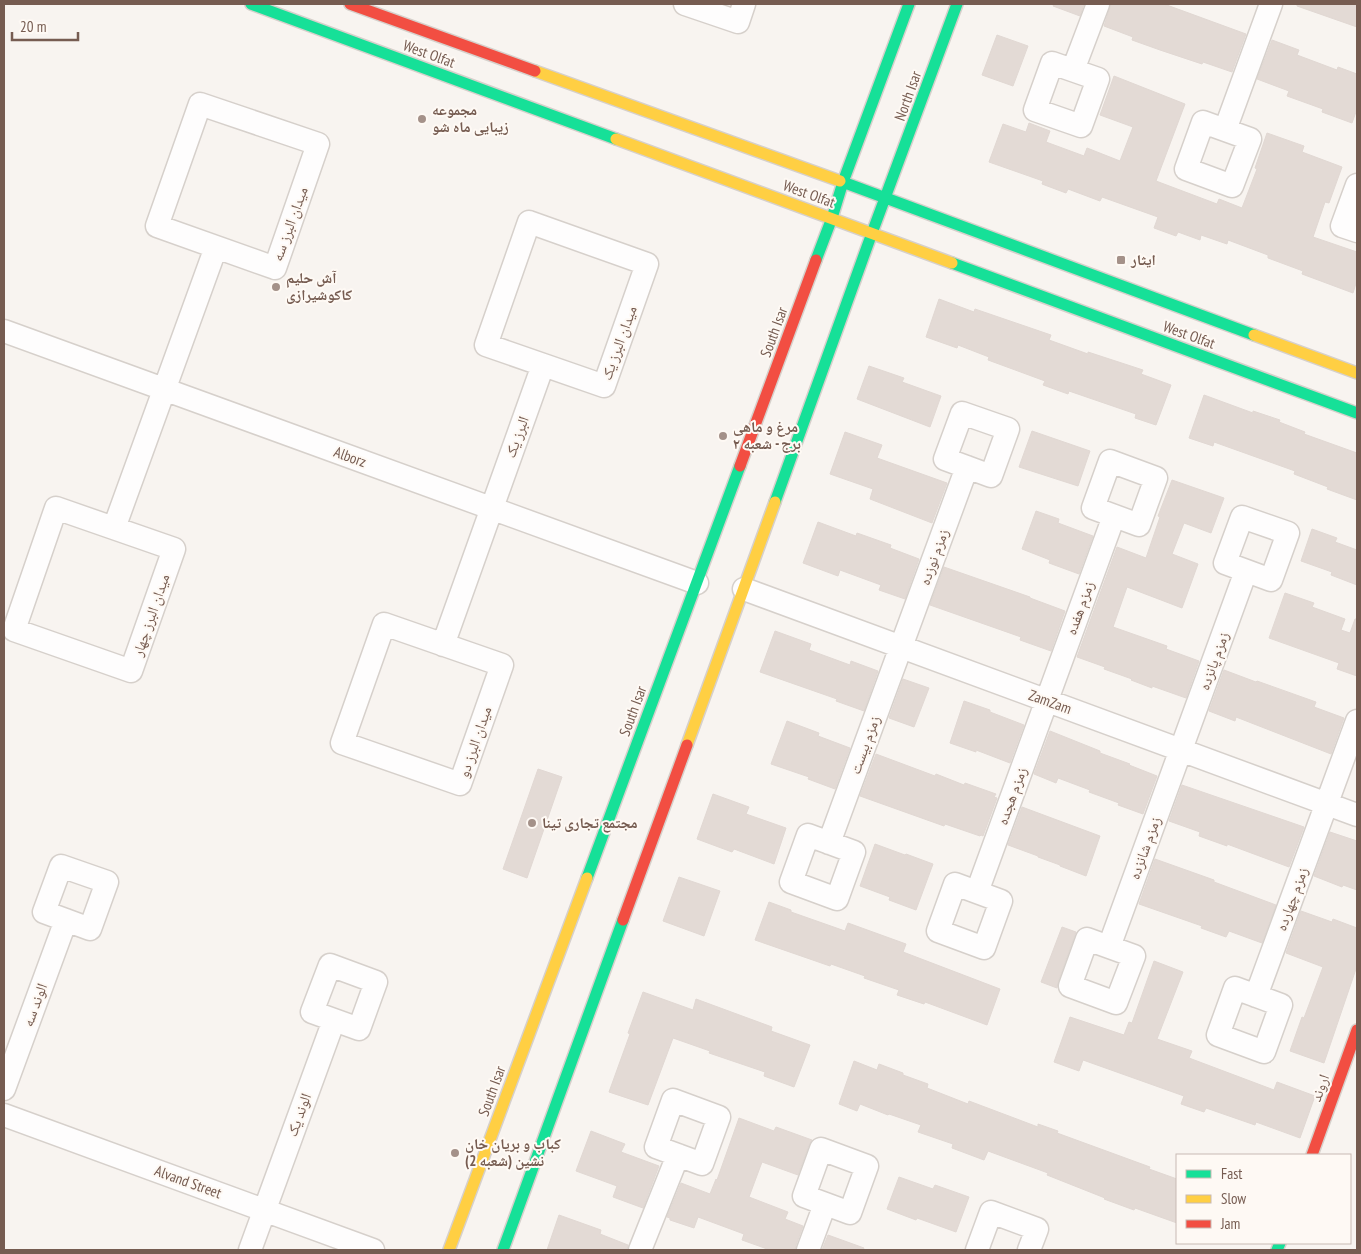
<svg xmlns="http://www.w3.org/2000/svg" width="1361" height="1254" font-family="'PT Sans Narrow','Noto Naskh Arabic',sans-serif">
<style>
.building{fill:#e3dad5;stroke:#e1d8d3}
.lines{fill:none;stroke-linecap:round;stroke-linejoin:round}
.street-casing{stroke:#d6d0cb;stroke-width:25}
.fast-casing{stroke:#d6d0cb;stroke-width:14}
.slow-casing{stroke:#d6d0cb;stroke-width:14}
.jam-casing{stroke:#d6d0cb;stroke-width:14}
.street{stroke:#fefdfd;stroke-width:22}
.fast{stroke:#16e098;stroke-width:11}
.slow{stroke:#ffcf43;stroke-width:11}
.jam{stroke:#f24e42;stroke-width:11}
.poi-dot{fill:#a49189;stroke:#fef9f4;stroke-width:2}
.labels{text-anchor:middle;stroke-width:4;stroke-linejoin:round;paint-order:stroke}
.street-label{font-size:15px;fill:#765c51;stroke:#fef9f4}
.poi-label{font-size:15px;font-weight:bold;fill:#765c51;stroke:#fef9f4;text-anchor:start}
</style>
<rect width="100%" height="100%" fill="#f8f4f0"/>
<path class="building" d="M1054 4H1084L1080 16 1053 6Z
M1111 4H1164L1246 34 1232 72 1203 62 1202 64 1160 50 1132 40 1133 37 1104 26Z
M1297 4H1357V27L1297 6Z
M997 35 1028 46 1013 86 982 75Z
M1272 40 1299 50 1297 55 1337 70 1338 67 1357 74V109L1352 123 1322 112 1323 109 1287 96 1289 91 1257 79Z
M1114 76 1185 104 1156 181 1217 204 1219 199 1242 208 1257 169 1255 168 1267 133 1304 146 1302 152 1342 167 1329 203 1325 202 1313 237 1357 252V280L1353 293 1302 274 1303 271 1268 258V255L1228 240 1227 244 1201 235 1200 240 1178 232 1176 236 1154 228 1158 217 1102 197 1100 201 1068 189 1066 193 1042 184 1043 181 989 162 1003 124 1026 132 1029 123 1050 131 1046 142 1084 156 1087 148 1120 161 1133 127 1100 115Z
M939 299 974 312 975 309 1051 335 1049 340 1088 354V352L1143 370 1141 374 1171 385 1156 425 1135 418 1136 414 1069 391 1068 394 1043 385 1045 381 988 360 989 357 958 345 957 348 926 337Z
M869 366 904 378 902 382 941 396 930 427 857 399Z
M1204 395 1253 413V411L1280 420 1279 422 1305 432 1304 434 1357 453V500L1327 489 1328 487 1294 474 1295 471 1214 442 1213 446 1189 438Z
M1032 431 1090 451 1078 486 1019 467Z
M845 432 882 445 877 458 947 483 932 523 870 499 873 489 830 474Z
M1172 480 1224 498 1211 533 1184 523 1172 554 1198 564 1182 608 1127 587 1113 627 1167 646 1166 649 1199 661 1186 698 1152 686V688L1131 680 1132 679 1104 669 1105 667 1077 657 1117 547 1146 558 1160 517 1158 516Z
M1036 511 1059 519 1058 523 1093 536 1079 574 1049 563 1050 560 1022 549Z
M818 522 856 536 857 533 891 545 890 548 919 559 905 599 879 590 881 585 840 570 838 576 803 563Z
M1312 529 1337 538 1335 542 1357 550V585L1331 575 1332 572 1301 561Z
M944 567 1030 597V598L1065 611 1051 651 1020 640 1021 637 930 605Z
M1285 593 1314 603 1312 607 1345 619 1341 630 1350 633 1355 619H1357V676L1337 669 1339 663 1269 638Z
M775 631 811 644 809 650 850 665 851 661 878 671 864 711 836 701 837 699 760 672Z
M1224 670 1256 682 1257 681 1316 702 1314 707 1344 718 1331 754 1236 717 1235 721 1209 711Z
M903 679 929 688 914 727 889 718Z
M964 701 990 710V712L1024 725 1010 763 976 750V752L950 743Z
M787 721 819 733 818 736 850 748 835 789 808 779 809 777 771 764Z
M1050 731 1100 751V753L1130 764 1129 765 1157 776 1143 814 1118 805 1119 803 1089 792 1090 790 1058 778 1056 783 1034 774Z
M876 754 935 776 936 774 964 785 965 783 996 794 994 797 997 798 983 836 981 835 980 836 945 824 944 826 860 796Z
M538 769 562 777 527 878 503 869Z
M1182 785 1304 827 1289 867 1227 844V846L1199 836 1200 832 1169 821Z
M713 794 749 807 746 814 786 828 774 864 734 849 732 852 697 839Z
M1022 807 1100 836 1086 876 1060 866V865L1038 857V856L1008 845Z
M1330 832 1357 841V890L1343 885 1342 887 1314 876Z
M875 844 905 855 906 854 933 864 916 910 889 900 890 897 860 886Z
M1155 859 1214 880V882L1276 905 1262 943 1229 931 1226 937 1201 928 1202 926 1139 904Z
M679 877 720 891 704 936 663 921Z
M769 902 791 910V912L845 931 848 923 906 944 903 952 1000 989 987 1025 925 1002 924 1004 897 995 899 990 864 978 865 976 831 964 830 966 755 940Z
M1301 911 1332 922 1333 919 1357 928V966L1324 1063 1290 1051 1302 1017 1304 1018 1323 967 1286 953Z
M1062 927 1076 932 1058 982 1057 988 1041 982Z
M1154 961 1183 972 1157 1039 1192 1051 1189 1058 1274 1090 1277 1082 1315 1096 1300 1138 1256 1122 1255 1125 1206 1108 1204 1112 1181 1104 1184 1096 1083 1060 1079 1071 1054 1062 1070 1017 1124 1035 1129 1022 1132 1023Z
M643 992 693 1010 696 999 772 1027 771 1031 810 1045 794 1087 764 1076 765 1072 709 1053 710 1051 673 1038 648 1105 609 1092 630 1034 628 1033Z
M854 1061 877 1070 879 1064 903 1073V1075L928 1084 927 1088 968 1104 969 1101 1038 1127V1124L1058 1131 1057 1133 1150 1167 1149 1169 1177 1179V1223L1135 1208 1134 1210 1104 1199 1105 1198 1047 1175 1048 1173 988 1151 984 1160 952 1148 953 1144 918 1132 921 1125 889 1114 888 1115 860 1104 857 1111 839 1104Z
M739 1118 774 1131 776 1127 812 1140 809 1145 798 1175 762 1162 749 1197 788 1212 785 1219 803 1226 796 1245 795 1250H770L742 1240 744 1234 698 1217 694 1228 670 1220V1218L667 1217 681 1183 710 1194 716 1179 717 1180Z
M591 1131 625 1144 621 1152 659 1166 643 1208 613 1197 617 1186 576 1171Z
M899 1177 933 1189 935 1185 969 1197 956 1232 917 1218 916 1220 887 1209Z
M559 1215 601 1230 600 1234 628 1245 627 1250H547Z
M828 1235 864 1248 863 1250H822Z"/>
<g class="lines">
<defs>
<path id="street" d="M685 4 738 22 744 4
M1052 63 1098 79 1081 126 1035 110Z
M1073 70 1098 4
M200 104 318 144 275 268 157 226Z
M1203 122 1250 139 1232 186 1186 169Z
M1225 130 1271 4
M1357 185 1342 226 1357 231
M529 222 647 264 604 386 486 345Z
M4 331 697 583
M962 413 1008 429 991 476 945 459Z
M1110 461 1156 478 1139 525 1093 508Z
M56 508 174 549 131 671 14 630Z
M1242 517 1288 533 1271 580 1225 563Z
M114 528 216 247
M744 589 1357 815
M384 624 502 665 460 784 342 743Z
M443 645 543 365
M808 835 854 852 837 899 791 882Z
M829 843 967 467
M61 866 107 882 90 929 44 912Z
M955 884 1001 901 984 948 938 931Z
M977 892 1114 516
M1087 939 1134 956 1116 1003 1070 986Z
M1109 947 1246 571
M330 965 376 982 359 1029 312 1012Z
M1235 988 1281 1005 1264 1052 1218 1035Z
M1256 996 1357 721
M4 1089 66 920
M673 1100 719 1117 702 1164 656 1147Z
M4 1115 373 1250
M821 1149 867 1166 850 1213 804 1196Z
M250 1250 334 1020
M640 1250 678 1155
M808 1250 825 1204
M977 1250 991 1212 1037 1229 1029 1250"/>
<path id="fast" d="M251 4 616 139
M840 181 1254 335
M816 260 832 218 843 182 909 4
M952 263 1357 413
M775 502 872 233 957 4
M587 878 740 466
M503 1250 623 920
M1277 1250 1280 1243"/>
<path id="slow" d="M535 71 840 181
M616 139 952 263
M1254 335 1357 373
M687 745 775 502
M449 1250 587 878"/>
<path id="jam" d="M350 4 535 71
M740 466 816 260
M623 920 687 745
M1312 1155 1357 1030"/>
</defs>
<use href="#street" class="street-casing"/>
<use href="#fast" class="fast-casing"/>
<use href="#slow" class="slow-casing"/>
<use href="#jam" class="jam-casing"/>
<use href="#street" class="street"/>
<use href="#fast" class="fast"/>
<use href="#slow" class="slow"/>
<use href="#jam" class="jam"/>
</g>
<g class="poi-dot">
<circle cx="422" cy="119" r="5"/>
<rect x="1116" y="255" width="10" height="10" rx="2.5"/>
<circle cx="276" cy="287" r="5"/>
<circle cx="723" cy="436" r="5"/>
<circle cx="532" cy="823" r="5"/>
<circle cx="455" cy="1153" r="5"/>
</g>
<g class="labels">
<g class="street-label">
<text transform="translate(429 54) rotate(20)" y="5">West Olfat</text>
<text transform="translate(908 96) rotate(-70)" y="5">North Isar</text>
<text transform="translate(809 194) rotate(20)" y="5">West Olfat</text>
<text transform="translate(290 224) rotate(-70)" y="5">میدان البرز سه</text>
<text transform="translate(774 332) rotate(-70)" y="5">South Isar</text>
<text transform="translate(1189 335) rotate(20)" y="5">West Olfat</text>
<text transform="translate(619 343) rotate(-70)" y="5">میدان البرز یک</text>
<text transform="translate(517 437) rotate(-70)" y="5">البرز یک</text>
<text transform="translate(350 457) rotate(20)" y="5">Alborz</text>
<text transform="translate(934 557) rotate(-70)" y="5">زمزم نوزده</text>
<text transform="translate(1080 608) rotate(-70)" y="5">زمزم هفده</text>
<text transform="translate(151 615) rotate(-71)" y="5">میدان البرز چهار</text>
<text transform="translate(1214 661) rotate(-70)" y="5">زمزم پانزده</text>
<text transform="translate(1050 702) rotate(20)" y="5">ZamZam</text>
<text transform="translate(633 711) rotate(-70)" y="5">South Isar</text>
<text transform="translate(475 742) rotate(-71)" y="5">میدان البرز دو</text>
<text transform="translate(865 745) rotate(-70)" y="5">زمزم بیست</text>
<text transform="translate(1012 796) rotate(-70)" y="5">زمزم هجده</text>
<text transform="translate(1145 848) rotate(-70)" y="5">زمزم شانزده</text>
<text transform="translate(1292 899) rotate(-70)" y="5">زمزم چهارده</text>
<text transform="translate(35 1005) rotate(-70)" y="5">الوند سه</text>
<text transform="translate(1320 1088) rotate(-70)" y="5">اروند</text>
<text transform="translate(492 1091) rotate(-70)" y="5">South Isar</text>
<text transform="translate(299 1115) rotate(-70)" y="5">الوند یک</text>
<text transform="translate(188 1182) rotate(20)" y="5">Alvand Street</text>
</g>
<g class="poi-label">
<text x="432" y="115">مجموعه<tspan x="432" dy="17">زیبایی ماه شو</tspan></text>
<text x="1131" y="265">ایثار</text>
<text x="286" y="283">آش حلیم<tspan x="286" dy="17">کاکوشیرازی</tspan></text>
<text x="733" y="432">مرغ و ماهی<tspan x="733" dy="17">برج - شعبه ۲</tspan></text>
<text x="542" y="828">مجتمع تجاری تینا</text>
<text x="465" y="1149">کباب و بریان خان<tspan x="465" dy="17">نشین (شعبه 2)</tspan></text>
</g>
</g>
<rect width="1361" height="1254" fill="none" stroke="#765c51" stroke-width="10"/>
<rect x="1176" y="1154" width="175" height="90" fill="#fef9f4" stroke="#c8bab3"/>
<rect x="1186" y="1170" width="25" height="8" fill="#16e098" stroke="#c8bab3"/>
<text x="1221" y="1179" font-size="15" fill="#765c51">Fast</text>
<rect x="1186" y="1195" width="25" height="8" fill="#ffcf43" stroke="#c8bab3"/>
<text x="1221" y="1204" font-size="15" fill="#765c51">Slow</text>
<rect x="1186" y="1220" width="25" height="8" fill="#f24e42" stroke="#c8bab3"/>
<text x="1221" y="1229" font-size="15" fill="#765c51">Jam</text>
<path d="M12 32v8h66v-8" fill="none" stroke="#765c51" stroke-width="2.5"/>
<text x="20" y="32" font-size="15" fill="#765c51" stroke="#fef9f4" stroke-width="4" paint-order="stroke">20 m</text>
</svg>
